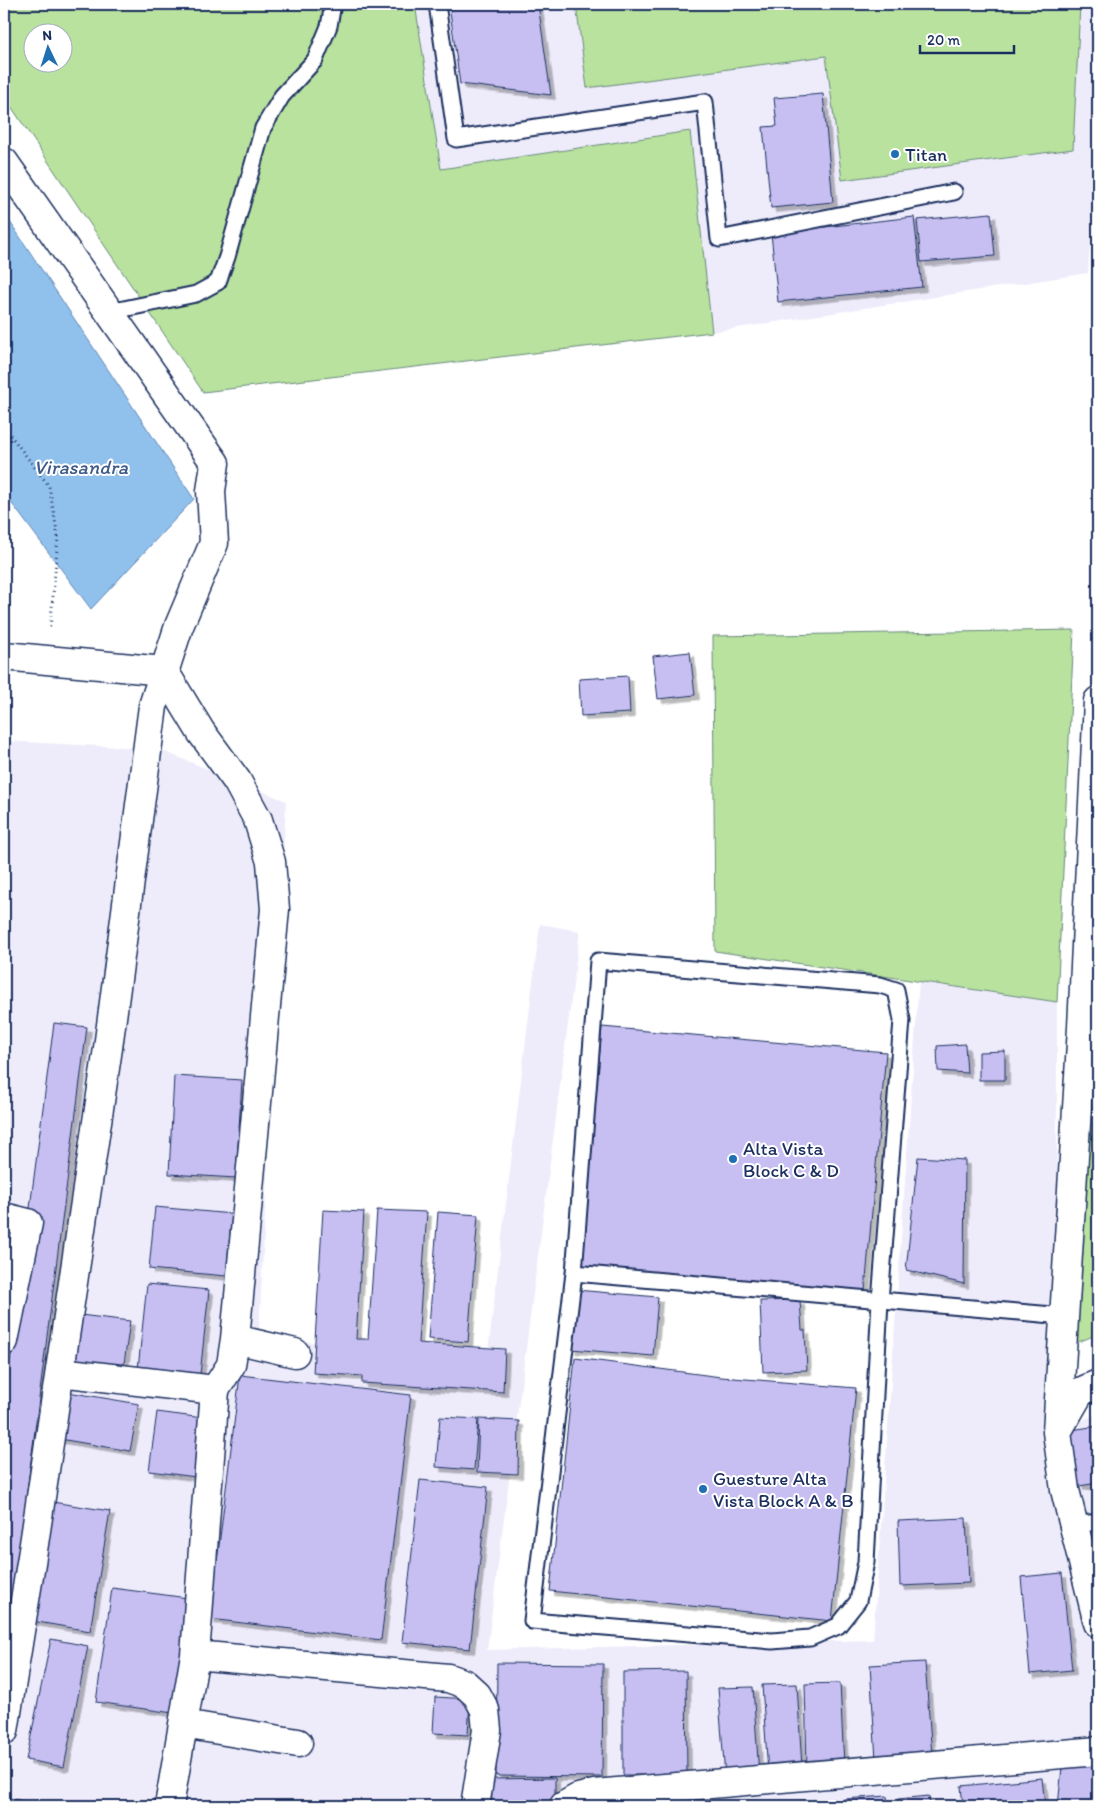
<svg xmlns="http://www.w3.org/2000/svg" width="1102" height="1810" font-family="Itim,sans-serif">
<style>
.built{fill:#eeecfb}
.green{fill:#b8e29e;stroke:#6a887e;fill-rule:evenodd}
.water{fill:#90c1ec;stroke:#6187b3}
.building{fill:#c7bff1;stroke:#1b2f5e;filter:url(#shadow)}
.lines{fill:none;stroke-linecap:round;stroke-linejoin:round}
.lane-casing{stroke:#1b2f5e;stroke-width:19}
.street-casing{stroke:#1b2f5e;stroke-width:31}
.secondary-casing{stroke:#1b2f5e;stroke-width:31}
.path{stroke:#1b2f5e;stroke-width:3;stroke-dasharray:1 4;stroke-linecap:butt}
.lane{stroke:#fff;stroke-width:15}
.street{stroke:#fff;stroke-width:28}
.secondary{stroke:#fff;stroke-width:28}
.poi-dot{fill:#1f6fb2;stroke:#fff;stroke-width:2}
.labels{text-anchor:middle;stroke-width:4;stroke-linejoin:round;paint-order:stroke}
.poi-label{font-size:19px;fill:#1b2f5e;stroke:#fff;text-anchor:start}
.water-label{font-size:20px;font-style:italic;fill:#3e5b89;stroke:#fff}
</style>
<defs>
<filter id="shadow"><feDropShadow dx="4.5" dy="4.5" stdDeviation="0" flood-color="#0004"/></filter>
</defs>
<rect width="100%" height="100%" fill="#fff"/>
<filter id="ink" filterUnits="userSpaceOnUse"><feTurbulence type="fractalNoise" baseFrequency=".02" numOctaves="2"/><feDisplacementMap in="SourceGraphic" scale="10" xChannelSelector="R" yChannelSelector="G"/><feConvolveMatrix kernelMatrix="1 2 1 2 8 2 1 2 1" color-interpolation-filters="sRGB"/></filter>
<g filter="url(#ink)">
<path class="built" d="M415 4H1098V139L1088 273 712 332 690 132 441 169Z
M4 741 158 749 286 801 259 1332 485 1376 540 924 580 931 487 1650 873 1640 919 981 1057 1002V1432L1098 1413V1806H4Z"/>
<path class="green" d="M4 4H415L441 169 690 131 712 332 203 392 4 96ZM32 32H62V62H32Z
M576 4H1080L1073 149 842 180 826 56 587 88Z
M1074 630 1057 1002 715 951 713 636Z
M1098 947V1334L1076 1343Z"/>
<path class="water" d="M4 213 194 499 91 609 4 493Z"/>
<path class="building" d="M449 4H538L551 95 460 84Z
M823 94 833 202 771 208 763 127 777 126 774 98Z
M991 213 995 256 921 262 917 220Z
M914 217 922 287 778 302 771 233Z
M690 652 695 695 658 699 653 656Z
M628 676 630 713 581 716 579 679Z
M54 1023 87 1027 4 1670V1408Z
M602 1027 886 1052 865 1291 581 1267Z
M965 1044 967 1073 938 1071 937 1046Z
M1005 1051V1080H979V1052Z
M174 1076 242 1080 236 1178 169 1174Z
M918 1157 965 1160 964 1284 906 1270Z
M155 1207 232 1214 226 1276 149 1269Z
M323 1210 364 1212 356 1339H368L377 1210 427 1212 418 1343 505 1349 503 1392 362 1383V1376L313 1373Z
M438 1212 478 1215 468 1342 428 1339Z
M147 1284 209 1290 200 1375 138 1369Z
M576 1290 658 1297 653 1356 571 1349Z
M800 1300 802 1330H805L807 1370 763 1372 760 1301Z
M80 1315 130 1321 123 1371 73 1365Z
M575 1358 721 1377 856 1388 832 1621 550 1591Z
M240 1375 411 1395 381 1640 210 1619Z
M62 1391 139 1404 130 1451 54 1438Z
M157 1412 203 1418 196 1477 149 1471Z
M440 1417 478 1419 474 1470 436 1467Z
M479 1419 519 1421 518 1474 477 1472Z
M1098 1426V1483L1079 1486 1071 1430Z
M420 1480 488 1487 470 1649 402 1642Z
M46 1501 110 1511 90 1631 26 1620Z
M966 1518 969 1583 900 1586 898 1521Z
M1062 1573 1072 1670 1030 1674 1021 1577Z
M112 1588 188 1598 173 1713 96 1702Z
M51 1639 88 1646 64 1767 26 1760Z
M925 1662 932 1756 876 1760 870 1665Z
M497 1663 603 1664 602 1777 496 1776Z
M686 1671 687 1775H623V1672Z
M840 1683 844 1766 807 1768 805 1684Z
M797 1684 802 1768 768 1773 762 1685Z
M753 1687 759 1775 725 1776 718 1688Z
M435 1697 470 1699 468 1735 433 1733Z
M1097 1764 1092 1806H1058L1062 1767Z
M555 1778V1802L492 1803 491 1779Z
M1042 1778 1045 1806H963L961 1786Z
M887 1796 888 1806H844V1799Z
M929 1796 930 1806H899L898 1799Z
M4 1797 48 1806H4Z
M834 1799V1806H770V1803Z"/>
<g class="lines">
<defs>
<path id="lane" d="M437 4 456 139 705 102 719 239 954 192
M109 312 196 294 218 282 227 257 263 128 282 96 315 60 329 26 333 4
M598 961 880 985 896 990 902 1020 880 1301 866 1562 858 1601 838 1626 810 1638 772 1641 532 1621 574 1273Z
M574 1273 1064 1316
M1074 1525 1098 1522"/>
<path id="street" d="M4 656 164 671 201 732 237 781 258 820 271 862 275 909 235 1339 231 1365 215 1390 60 1372
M4 1217 28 1223 4 1341
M235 1339 295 1353
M1098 1384 1080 1392 1057 1432 1065 1490 1098 1623
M1057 1432 1082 1027 1098 701
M195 1655 448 1678 465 1684 477 1695 485 1710 487 1730 475 1806
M183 1724 298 1743
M169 1806 195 1655 215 1390
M564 1806 578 1798 594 1794 1098 1751"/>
<path id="secondary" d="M4 162 215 463 211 491 214 543 179 626 153 706 108 1048 34 1544 4 1731"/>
</defs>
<use href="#lane" class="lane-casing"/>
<use href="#street" class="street-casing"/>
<use href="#secondary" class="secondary-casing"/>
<path class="path" d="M4 427 49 486 58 537 50 630"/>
<use href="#lane" class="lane"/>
<use href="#street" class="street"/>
<use href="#secondary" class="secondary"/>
</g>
</g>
<g class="poi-dot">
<circle cx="895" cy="154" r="5"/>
<circle cx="733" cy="1159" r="5"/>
<circle cx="703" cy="1489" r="5"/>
</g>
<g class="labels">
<g class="poi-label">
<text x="905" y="161">Titan</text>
<text x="743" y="1155">Alta Vista<tspan x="743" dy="22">Block C &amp; D</tspan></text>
<text x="713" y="1485">Guesture Alta<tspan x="713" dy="22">Vista Block A &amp; B</tspan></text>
</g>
<g class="water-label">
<text x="81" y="474">Virasandra</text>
</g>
</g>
<rect width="1102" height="1810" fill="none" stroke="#fff" stroke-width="20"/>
<rect x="10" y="10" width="1082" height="1790" fill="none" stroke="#1b2f5e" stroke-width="2" filter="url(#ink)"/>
<g transform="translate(48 48) rotate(356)"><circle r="24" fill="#ffffff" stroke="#a4acbf"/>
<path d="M0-4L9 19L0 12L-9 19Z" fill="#1f6fb2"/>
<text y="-8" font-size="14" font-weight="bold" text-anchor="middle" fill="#1b2f5e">N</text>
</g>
<path d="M920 45v8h94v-8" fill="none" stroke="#1b2f5e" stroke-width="2.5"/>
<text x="927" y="45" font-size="15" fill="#1b2f5e" stroke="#ffffff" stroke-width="4" paint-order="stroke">20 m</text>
</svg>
